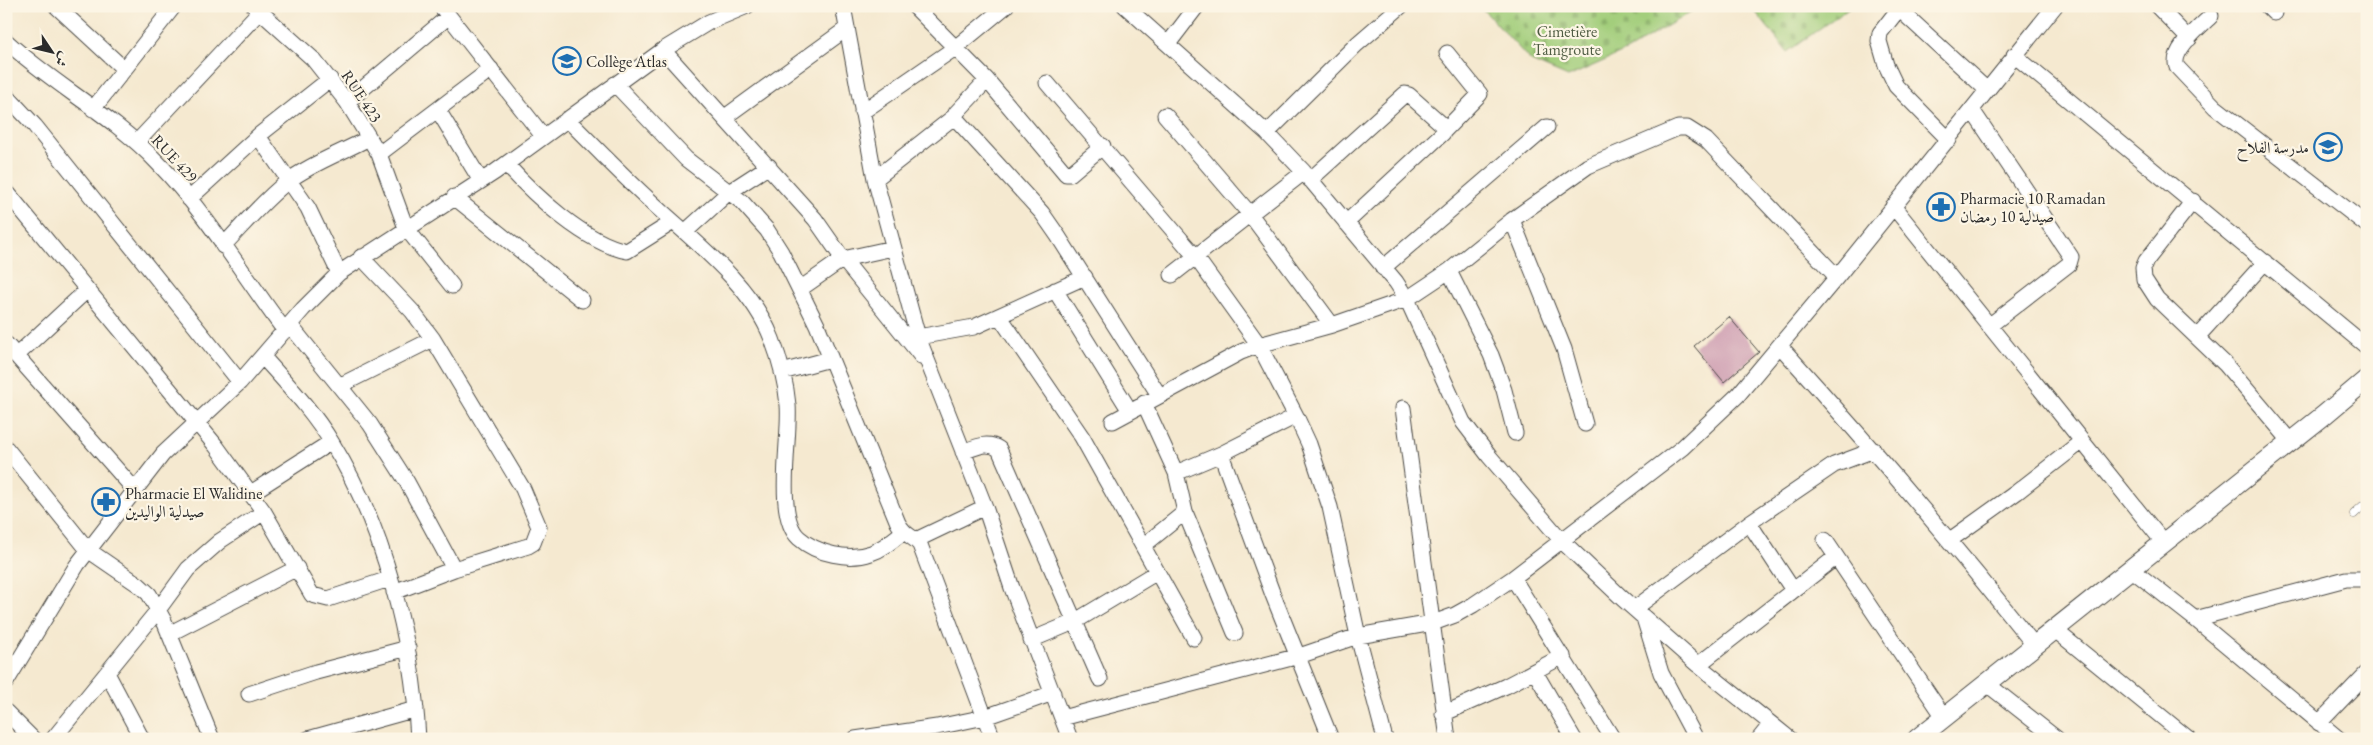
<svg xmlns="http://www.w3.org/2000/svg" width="2373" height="745" font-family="'EB Garamond',Amiri,serif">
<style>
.cemetery{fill:url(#cemetery-stones);stroke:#677c53}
.building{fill:#cb98ae}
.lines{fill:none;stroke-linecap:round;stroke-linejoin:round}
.service-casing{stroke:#494844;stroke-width:9}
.minor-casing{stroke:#494844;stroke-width:17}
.tertiary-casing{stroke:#494844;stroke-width:21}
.service{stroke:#fff;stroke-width:8}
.minor{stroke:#fff;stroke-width:15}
.tertiary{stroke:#fff;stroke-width:19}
.labels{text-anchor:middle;stroke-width:4.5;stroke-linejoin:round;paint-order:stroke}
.park-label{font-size:16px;fill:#4f5c43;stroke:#fcf5e5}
.poi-label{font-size:16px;fill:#2b2b2b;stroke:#fcf5e5;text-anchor:start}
.street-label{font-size:16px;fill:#2b2b2b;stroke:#fcf5e5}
</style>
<defs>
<pattern id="cemetery-stones" width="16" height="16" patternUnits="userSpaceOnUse" patternTransform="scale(1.25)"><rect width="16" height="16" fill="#a3ce7b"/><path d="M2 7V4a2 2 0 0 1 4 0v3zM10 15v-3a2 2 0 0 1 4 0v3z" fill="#8cb16a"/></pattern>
</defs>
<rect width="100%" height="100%" fill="#fcf5e5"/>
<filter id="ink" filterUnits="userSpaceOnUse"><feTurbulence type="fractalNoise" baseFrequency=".02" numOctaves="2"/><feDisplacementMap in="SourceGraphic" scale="10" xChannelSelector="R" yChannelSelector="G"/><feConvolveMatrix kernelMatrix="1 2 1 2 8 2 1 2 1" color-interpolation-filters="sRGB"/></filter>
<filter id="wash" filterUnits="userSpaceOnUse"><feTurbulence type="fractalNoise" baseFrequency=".0096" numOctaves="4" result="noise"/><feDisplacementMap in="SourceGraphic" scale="20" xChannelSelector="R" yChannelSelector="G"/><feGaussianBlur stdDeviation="1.12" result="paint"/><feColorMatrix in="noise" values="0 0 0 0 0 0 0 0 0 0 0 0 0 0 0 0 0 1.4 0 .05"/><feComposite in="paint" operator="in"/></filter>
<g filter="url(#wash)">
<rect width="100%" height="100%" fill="#f5e9d0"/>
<path class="cemetery" d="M1480 6H1700L1628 50 1568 77 1531 61Z
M1751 6H1851L1787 52Z"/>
<g id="blocks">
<path class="building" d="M1729 317 1759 352 1724 382 1694 346Z"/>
</g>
</g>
<g filter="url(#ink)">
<use href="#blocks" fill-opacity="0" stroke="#494844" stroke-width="1"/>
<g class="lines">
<defs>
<path id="service" d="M2354 514 2367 502"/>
<path id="minor" d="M56 6 124 69
M254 6 313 59 347 102 379 154 406 228 452 286
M441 6 543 136
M843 6 875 179 918 337 985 507 1012 588 1070 739
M914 6 987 80 1066 174H1070L1103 146
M1125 6 1267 133 1304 172 1396 282 1407 299 1463 422 1489 456 1562 541 1623 599 1698 665 1790 739
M1901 6 1880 33 1879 41 1886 65 1896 86 1949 140
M2157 6 2189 39
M2267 6 2274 13
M1899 9 1987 90
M2211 16C2200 27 2170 51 2177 67L2215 107 2367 225
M6 41C54 85 112 115 157 162 206 212 243 275 285 331
M1168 44 1197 6
M663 50 815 219 843 259 921 356
M2014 55 2367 347
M987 80 956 113V119L1042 213 1058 236 1159 395
M1047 83 1195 256 1259 345 1296 416 1309 444 1330 507 1358 636 1385 739
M615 84 686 159 742 202 767 230 781 252 817 325 898 523C906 538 913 535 920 545L993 739
M6 95 35 126 240 382
M347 102 449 16
M93 109 174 6
M438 110 481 181
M1972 110 2071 257 2069 264 1989 326
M862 112 955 48 1006 6
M1165 115 1250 214 1332 325
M725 117 846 29
M567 119C593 145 618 171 645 196 689 238 750 281 772 339 780 360 786 384 788 405 791 437 774 516 799 538 817 554 849 561 871 553 883 549 893 540 903 532
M1445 130 1480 94 1447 53
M1267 133 1357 44 1401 6
M258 136 308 208 339 273
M137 142 260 11
M379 154 491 69
M506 164C534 195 585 243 627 251L673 222
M875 179 955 116
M1310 180 1405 94 1409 95 1445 127 1443 133 1346 223
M6 191 216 446 264 512 312 595 328 599 389 579
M454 197 582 300
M189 199 258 136 330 79
M2193 201 2146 261 2143 268 2144 279 2157 299 2225 364 2291 442
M1893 206 2164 543
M1512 220 1564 349 1585 424
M685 232 729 192 769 166
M223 246C244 224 264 200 288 181 312 163 343 152 369 138
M361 257 412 311 433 339 523 489 539 527 533 543 528 546 454 569 394 592
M1383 268 1547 127
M1449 271 1491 355 1504 390 1515 433
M1172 275 1304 172
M800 289 843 259 893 248
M1055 290 1130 411
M1000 317 1082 437 1194 638
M290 325 370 424 407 482 454 569
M2198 336 2265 262
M918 337 974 327 1085 277
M6 344 134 489
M1780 346C1868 443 1953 543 2035 646
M16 356 87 290
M263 357C287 384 313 411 332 443 384 527 413 640 418 739
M782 372 830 359
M341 385 433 339
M1144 403 1176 473 1221 454 1296 416
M1403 408 1448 739
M1113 421 1241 352 1259 345 1332 325 1407 299 1449 271 1512 220 1588 166 1678 128H1687L1706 140 1837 277
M6 448 88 550 139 585 149 594 164 621 212 739
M963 452C976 447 987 441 999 449L1100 679
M1221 454 1273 595 1331 739
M1176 473 1185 512 1235 633
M251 493 331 442
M1749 523 1793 590
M916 540 985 507
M1825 540 1944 717
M1950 540 2017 492 2081 442
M1143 546 1185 512
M2131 569 2195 619 2339 739
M1513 578 1613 739
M1634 609 1749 523 1834 465 1874 450
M1644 618 1661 673 1696 739
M2195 619 2346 579H2367
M2055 630 2189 739
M169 634 297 568
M1031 640 1074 622 1157 572
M1698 665 1836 557
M1535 672 1574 739
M107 673 142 739
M6 682 77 565 163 454 240 382 303 309 339 273 495 172 663 50 709 22 747 6
M1987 684 2057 739
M249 694 316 672 408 648
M6 712 33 739
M1443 714 1506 686 1563 656
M1062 718 1299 656 1358 636 1433 623 1455 615 1473 605 1513 578 1682 448 1738 395 1837 277 2055 6
M2319 723 2367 673
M53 739 158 610 188 569 220 541 264 512
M308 739 416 709
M855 739 937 727 985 717 1053 693
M1759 739 1771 724"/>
<path id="tertiary" d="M1917 739 2323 416 2367 379"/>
</defs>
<use href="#service" class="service-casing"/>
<use href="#minor" class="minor-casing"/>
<use href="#tertiary" class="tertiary-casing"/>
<use href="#service" class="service"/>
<use href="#minor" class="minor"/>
<use href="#tertiary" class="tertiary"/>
</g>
</g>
<defs>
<symbol id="school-ring" viewBox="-11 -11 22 22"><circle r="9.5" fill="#fcf5e5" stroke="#1f6fb2" stroke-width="1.5"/><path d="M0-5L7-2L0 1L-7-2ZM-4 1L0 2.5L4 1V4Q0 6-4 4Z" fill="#1f6fb2"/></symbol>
<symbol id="pharmacy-ring" viewBox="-11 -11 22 22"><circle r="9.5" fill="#fcf5e5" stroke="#1f6fb2" stroke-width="1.5"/><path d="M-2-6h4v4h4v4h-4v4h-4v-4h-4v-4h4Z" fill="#1f6fb2"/></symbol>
</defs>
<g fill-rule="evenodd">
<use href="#school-ring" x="551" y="45" width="32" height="32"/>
<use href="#school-ring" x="2312" y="131" width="32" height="32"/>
<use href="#pharmacy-ring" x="1925" y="191" width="32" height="32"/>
<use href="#pharmacy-ring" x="90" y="486" width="32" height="32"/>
</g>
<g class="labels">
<g class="park-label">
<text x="1567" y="37">Cimetière<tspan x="1567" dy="18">Tamgroute</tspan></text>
</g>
<g class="poi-label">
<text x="586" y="67">Collège Atlas</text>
<text x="2309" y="153" text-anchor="end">مدرسة الفلاح</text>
<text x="1960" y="204">Pharmacie 10 Ramadan<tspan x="1960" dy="18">صيدلية 10 رمضان</tspan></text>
<text x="125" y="499">Pharmacie El Walidine<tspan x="125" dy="18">صيدلية الواليدين</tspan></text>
</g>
<g class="street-label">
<text transform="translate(362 96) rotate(56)" y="6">RUE 423</text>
<text transform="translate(175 158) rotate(47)" y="6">RUE 429</text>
</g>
</g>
<rect width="2373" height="745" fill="none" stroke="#fcf5e5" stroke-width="25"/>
<g transform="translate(52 52) rotate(125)" stroke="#fcf5e5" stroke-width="4" paint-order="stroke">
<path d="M0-4L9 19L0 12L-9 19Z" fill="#2b2b2b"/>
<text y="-8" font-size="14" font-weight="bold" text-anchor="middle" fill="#2b2b2b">ش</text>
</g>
</svg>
